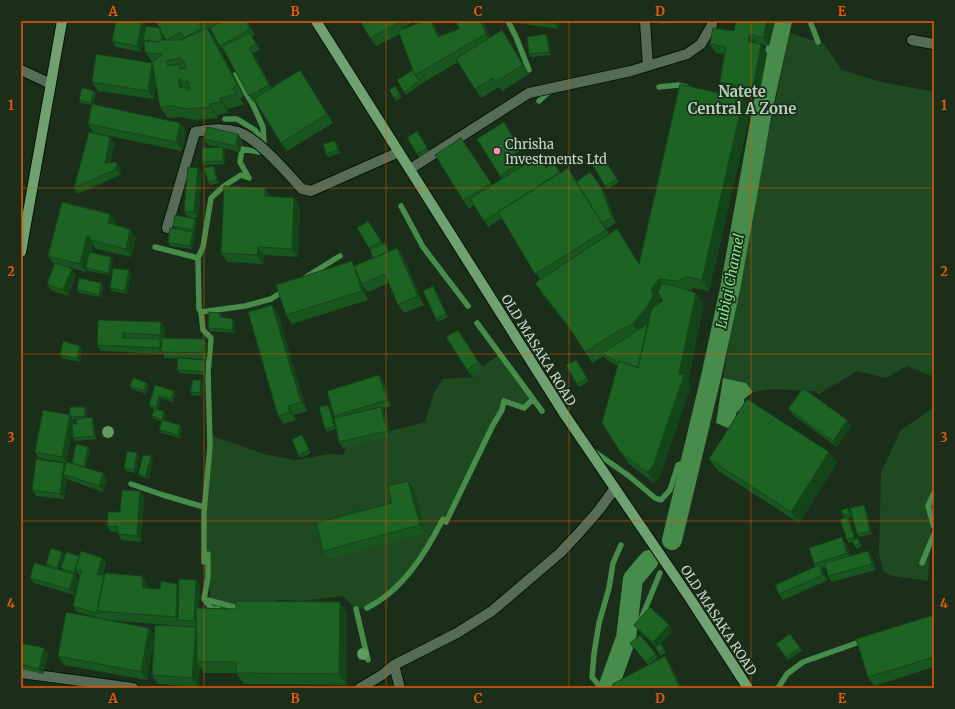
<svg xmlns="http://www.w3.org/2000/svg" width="955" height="709" font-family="Merriweather,serif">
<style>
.green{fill:#1e4921}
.water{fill:#478c4b}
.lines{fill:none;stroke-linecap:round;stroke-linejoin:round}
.stream{stroke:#478c4b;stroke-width:5.5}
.canal{stroke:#478c4b;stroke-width:20}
.minor-casing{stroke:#041605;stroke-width:12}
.major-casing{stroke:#041605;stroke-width:12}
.minor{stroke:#566c56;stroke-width:10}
.major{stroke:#70a171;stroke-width:10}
.tree{fill:#609c62}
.wall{fill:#18551f;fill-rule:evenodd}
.shaded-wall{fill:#144519}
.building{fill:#1c6324;stroke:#144519;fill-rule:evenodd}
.grid{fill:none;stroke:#e8590c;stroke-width:1;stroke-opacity:0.55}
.poi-dot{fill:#fe8ebc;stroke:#1a2e1a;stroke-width:1.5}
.labels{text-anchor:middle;stroke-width:3.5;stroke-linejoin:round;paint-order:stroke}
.poi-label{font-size:13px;fill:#ccd8cb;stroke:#1a2e1a;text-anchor:start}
.street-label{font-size:13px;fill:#ccd8cb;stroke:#1a2e1a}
.water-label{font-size:14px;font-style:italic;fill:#89e48d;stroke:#1a2e1a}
.quarter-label{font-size:15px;font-weight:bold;fill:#b6cfb6;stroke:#1a2e1a}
.neatline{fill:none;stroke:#e8590c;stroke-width:1.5}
.grid-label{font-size:13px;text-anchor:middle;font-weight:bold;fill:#e8590c}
</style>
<rect width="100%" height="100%" fill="#1a2e1a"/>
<path class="green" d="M790 33 824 44 842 70 882 82 934 92V377L907 366 886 378 857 371 819 394 815 391 770 389 753 392 746 383 723 378 750 221Z
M500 354 533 399 524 408 504 401 502 410 493 425 464 484 417 562 401 583 376 604 367 608 356 609 343 596 302 601 278 600 261 608 212 609 208 577 207 555 204 562V512L210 446V435L264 454 295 460 330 454 343 455 349 441 425 422 434 393 443 379 474 377 471 375Z
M934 407V496H933L928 581 893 576 884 572 879 555 881 472 901 430Z"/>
<path class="water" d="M723 378 746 383 753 392 744 399V406L736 413 737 422 728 428 716 423Z"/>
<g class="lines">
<path class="stream" d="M508 21 516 37 529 70
M810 21 818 42
M235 75 252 103 263 127 264 144
M659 87 678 85 686 87
M539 101 552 89
M401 206 423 247 468 306
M155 247 198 258 199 309 201 312 203 330 211 338 208 372 210 446 204 512V562L208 554V577L204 599 212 609H218
M198 258 203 247 211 198 224 186 241 175 249 178 240 162 242 149 259 152 264 144 255 130 237 119H225
M306 277 340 256
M201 312 245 306 271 299 285 290
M477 323 542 411
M592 450 629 476 655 498 661 500 670 490 678 465 691 459
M131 484 163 495 204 507
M934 493 928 506 934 527
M922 563 934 534
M204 599 241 609
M367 608C403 590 425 554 443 519L446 522 493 425 502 410 504 401 524 408 533 399
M356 609 368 660
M626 638 641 619 660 573
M601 688 592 677 594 654 599 623 609 588 613 563 621 545
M778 688 787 674 803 662 865 640"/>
<path class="canal" d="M672 540 711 377 730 289 763 106 782 21
M608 688 626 638 633 579 649 560"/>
<defs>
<path id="minor" d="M645 21 648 66
M912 40 934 44
M21 70 51 84
M410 169 529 93 631 71 687 54 701 44 712 25V21
M167 228 195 132C209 129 224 128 238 132 258 138 287 173 302 189L311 191 399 152
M394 665 400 688
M21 673 133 688
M360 688 382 675 394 665 457 633 492 611 560 553 578 534 599 510 615 488"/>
<path id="major" d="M316 21 565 415 689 597 748 688
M21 252 62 21"/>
</defs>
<use href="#minor" class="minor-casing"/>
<use href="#major" class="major-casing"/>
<use href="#minor" class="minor"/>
<use href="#major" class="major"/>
</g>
<g class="tree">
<circle cx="108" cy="432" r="6"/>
<circle cx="363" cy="654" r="6"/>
</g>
<path class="wall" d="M142 21 146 27 160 28 158 21H247L255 35 252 36 260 50 253 53 272 88 306 79 333 123 287 151 281 143 255 100 253 102 249 96 225 51 224 52 220 46 210 28 208 30 215 39 244 95 240 99 244 105 227 109 228 113 217 115 218 118 195 120 180 117 168 118 160 107 156 83 154 99 98 91 92 82 152 63 153 64 152 62 145 52 144 42 143 41 141 52 116 47 112 41ZM162 32 166 40H164Z
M360 21H409L410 24 404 27V28L423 21H432L436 27 440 37 459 29 456 21H484L490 38 502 30 508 39 529 74 502 91 499 87 481 98 458 62 421 84 406 95 404 92 413 70 400 34 376 46 370 38Z
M514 21H559V29L516 23Z
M659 21H685L661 24Z
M775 21 769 46 756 43 767 53 759 96 742 93 741 99H743L751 110 709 291 694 288 688 291 704 304 688 381 691 386 660 476 654 483 629 464 602 423 618 366 606 359 604 356 592 363 573 333 542 294 535 283 540 280 502 218 488 227 474 205 469 209 463 200 467 146 492 185 502 179 477 139 504 122 521 150 515 154 522 166 546 168 553 163 560 173 577 181 605 193 616 223 606 229 609 234 617 229 625 240 639 263 722 94 723 87 720 82 724 54 716 53 710 44 734 31ZM661 297 663 301 660 303 659 300Z
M546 34 548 37 551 55 531 57 529 54Z
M395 86 402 97 396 101 394 98Z
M96 93 94 105 180 123 186 131 182 151 94 133 88 124 92 105 81 103 79 100Z
M417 131 429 151 419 157 407 138Z
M238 134 242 140 240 152 224 148 225 150V164L204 165 202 162 219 147 208 145 204 139Z
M110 137 115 143 110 162H117L121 168 120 175 78 194 74 188Z
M337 144 340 153 328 157 326 154Z
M602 155 619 182 607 189 605 186Z
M215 168 219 183 210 185 208 182Z
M202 174 198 218 188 217 184 211Z
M265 188 271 197 294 198 300 206 298 257 264 255 263 264 227 262 221 253Z
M110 214 116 222V225L136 237 131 257 96 249 93 244 91 253 113 260 110 275 88 271 87 269 86 272 68 267 76 275 68 296 51 290 47 284 54 264 48 256Z
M368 221 383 244 381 245 387 246 389 252 397 248 403 256 424 305 404 313 398 305 389 283 368 292 363 286 368 300 292 324 286 315 352 261 355 266 373 258 370 249 357 228Z
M197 222 195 233 193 232 195 235 192 249 170 246 168 243 185 231 175 229 173 226Z
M129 270 131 273 127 294 112 291 110 288Z
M101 283 103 286 101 297 79 293 77 290Z
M435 289 448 317 438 322 436 319Z
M272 305 278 313 307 411 294 415 296 420 284 424 278 416Z
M220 313 222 316V317L235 321V333L210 331 208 328Z
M98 320 161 322 165 328 164 338 208 345 207 359 183 358 206 362V375L180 373 177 370 178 358H165L163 354 101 351 97 345Z
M462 336 483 368 471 375 467 370Z
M80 346 82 348 80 362 62 358 60 355Z
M578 362 589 381 579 387 577 384Z
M383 381 391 406 383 408 386 412 391 436 343 448 339 442 336 418 334 416Z
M147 383 149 386 146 394 132 389 130 386Z
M203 383 202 396 192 395 190 392Z
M155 385 176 394 173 402 161 398 158 410 166 414 164 421 180 425 182 428 180 438 161 433 159 430 161 421 154 419 152 416 154 409 151 408 149 405Z
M328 405 330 408 336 429 327 432 325 429Z
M85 407 87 410 86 418 94 420 96 439 75 441 73 438 72 432 66 463H64L66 465 71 463 88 447 90 450 86 468 103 473 107 479 103 492 67 479 64 499 36 496 32 490 62 462 39 458 35 452 70 415ZM73 419H76L77 424H74V421Z
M788 409 851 426 837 447 793 415Z
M304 438 311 453 301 458 298 455Z
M139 456 136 473 126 471 124 468Z
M153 459 149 479 141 477 138 474Z
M709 459 837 463 799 523 717 470Z
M408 481 414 489 426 533 329 559 323 551 392 503Z
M140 491 144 497 141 542 122 540 118 534V532H111L107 526Z
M848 508 850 511 852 516 848 518 850 520 856 539 859 541 862 546 857 549 853 542 849 543 847 540 845 518 843 515Z
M866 508 872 534 859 537 857 534Z
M846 543 850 556 872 557 876 570 832 582 828 576 826 567 822 568 823 571 828 580 783 600 779 594 816 567 814 564Z
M64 555 59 570 69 573 63 571 61 568 79 556 102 558 106 563 103 575 148 584V588L160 589 179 587 196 580 200 585 199 608 347 613V685L244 684 236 673H204L200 667 198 687 158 684 152 675 154 639 147 680 64 665 58 656 99 618 77 612 73 606 80 575 77 572 76 576 74 575 78 580 74 595 34 583 30 578 48 567 46 564ZM107 620 182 626H197V629L155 636 149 628Z
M934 615V667L874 686 868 677Z
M634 625 673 631 661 644 666 652 661 656 655 647V646L638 630Z
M790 634 802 651 788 660 776 644Z
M21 643 44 648 48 654 43 674 21 669Z
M630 643 656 654 658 657 650 664 665 656 671 665H648Z"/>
<path class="shaded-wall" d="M142 21 146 27 141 52 137 46Z
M246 21H247L255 35 250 29Z
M398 21H399L404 27 405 31Z
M431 21H432L436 27 444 46 438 37Z
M481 21H484L491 43 486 34Z
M555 21H559V29L554 23Z
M767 21H775L769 46 763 38Z
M160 28 162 31 165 47 163 44Z
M207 28 215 39 244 95 237 84Z
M502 30 508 39 529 74 523 65Z
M250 33 254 39 260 50 256 44Z
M546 34 548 37 551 55 549 52Z
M750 34 756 43 754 50 748 42Z
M761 44 767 53 759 96 753 88Z
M249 48 253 53 273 90 269 85Z
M152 63 158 71 154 99 148 91Z
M300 70 306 79 333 123 327 114Z
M178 79 185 90 180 88Z
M740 90 742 93 740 107 738 104Z
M94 91 96 93 94 106 91 103Z
M220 98 227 109 228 113 221 102Z
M743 99 751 110 709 291 702 280Z
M210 104 217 115 218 118 210 107Z
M180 123 186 131 182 151 176 142Z
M238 134 242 140 240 152 236 146Z
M110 137 115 143 109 168 105 163Z
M335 141 337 144 340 153 338 150Z
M223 147 225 150V164L223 161Z
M117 162 121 168 120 175 116 169Z
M213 166 215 168 219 183 217 180Z
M198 168 202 174 198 218 194 212Z
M568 168 575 179 614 241 606 230Z
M601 187 605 193 616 223 612 217Z
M265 188 271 197 265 196Z
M294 198 300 206 298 257 292 249Z
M110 214 116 222 114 231 108 223Z
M195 219 197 222 195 233 193 230Z
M130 229 136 237 131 257 126 249Z
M617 229 625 240 647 275 639 264Z
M193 232 195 235 192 249 190 246Z
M87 236 93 244 87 268H86L87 269 86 272 80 264Z
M258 247 264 255 263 264 257 255Z
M397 248 403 256 424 305 418 296Z
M111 257 113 260 110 275 108 273Z
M352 261 358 269 362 284 363 286 368 300 362 291Z
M72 269 76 275 68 296 63 290Z
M129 270 131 273 127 294 125 291Z
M659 279 667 289 659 300 661 307 640 335 633 324 651 289Z
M101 283 103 286 101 297 99 295Z
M433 286 435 289 448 317 446 314Z
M696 293 704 304 688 381 691 386 660 476 654 483 647 472 679 374Z
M272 305 278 313 307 411 301 402Z
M233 319 235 321V333L232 330Z
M161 322 165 328 164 340 160 335Z
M123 333 127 339 122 338Z
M160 339 164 345 163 352 160 348Z
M204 339 208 345 207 359 203 353Z
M80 346 82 348 80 362 77 359Z
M204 360 206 362V375L204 372Z
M379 375 383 381 391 406 387 400Z
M201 380 203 383 202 396 200 393Z
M147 383 149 386 146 394 144 391Z
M174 391 176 394 173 402 171 399Z
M159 396 161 398 158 410 156 407Z
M328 405 330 408 336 429 334 426Z
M288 406 294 415 296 420 290 412Z
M85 407 87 410 86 420 84 417Z
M381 407 386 412 391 436 387 431Z
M164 411 166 414 164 422 162 419Z
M70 415 74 421 66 463 62 457Z
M92 417 94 420 96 439 94 436Z
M847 420 851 426 837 447 833 441Z
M180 425 182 428 180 438 178 435Z
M302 435 304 438 311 453 309 450Z
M88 447 90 450 86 470 84 467Z
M829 452 837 463 799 523 791 512Z
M137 453 139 456 136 473 134 470Z
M151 456 153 459 149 479 146 476Z
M64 463 68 468 63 474 67 479 64 499 60 494Z
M103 473 107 479 103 492 99 486Z
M408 481 414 489 426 533 420 525Z
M140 491 144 497 141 542 137 536Z
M864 505 866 508 872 534 870 531Z
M848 508 850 511 852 516 850 514Z
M847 517 850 520 856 540 854 537Z
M842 537 846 543 851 559 847 553Z
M868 551 872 557 876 570 872 564Z
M62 552 64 555 59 571 57 568Z
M79 557 75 569 77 572 76 576 74 573Z
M102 558 106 563 101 581 97 575Z
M819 565 823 571 828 580 823 575Z
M74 574 78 580 74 595 69 589Z
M142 576 148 584 149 596 143 588Z
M196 580 200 585 198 626 194 621Z
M177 584 183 593 178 620 176 617Z
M340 602 347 613V685L339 674Z
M669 625 673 631 657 648 653 642Z
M196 627 202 636 197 662 200 667 198 687 192 678Z
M149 628 155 636 147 680 141 672Z
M44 648 48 654 43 674 39 669Z
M665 656 671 665 682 688H680Z"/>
<path class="building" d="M116 21H142L137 46 112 41Z
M158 21H203L199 23 202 28 184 38 180 32 166 40 156 22Z
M222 21H246L250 29 220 46 210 28Z
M360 21H398L399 23 370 38Z
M423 21H431L438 37 459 29 456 21H481L486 34 415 75 398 31Z
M539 21H555L554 23Z
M736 21H767L763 38 750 34 748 42 761 44 753 88 720 82 726 47 710 44 713 28 734 31Z
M146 26 160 28 162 40H160L158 42 143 40Z
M207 28 237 84 232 89 237 94 220 98 221 102 210 104V107L187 109 172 106 160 107 152 62 163 54 145 52 144 41 158 42 160 40H181ZM181 58 182 62 184 61 186 68 180 69 179 64 168 66 166 61ZM180 78 181 82 188 81 190 89 186 90 185 87 180 88 178 79Z
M502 30 523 65 496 82 493 78 475 89 456 59Z
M250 33 256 44 249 48 269 85 249 96 222 47Z
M546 34 549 52 529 54 527 37Z
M96 54 152 63 148 91 92 82Z
M300 70 327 114 281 143 254 99Z
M413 70 415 75 419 81 404 92 397 80Z
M680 84 743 99 702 280 687 277 677 281 659 279 651 289 653 296 648 305 633 324 615 333 585 352 569 327 535 283 617 229 639 264Z
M395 86 400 94 394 98 389 90Z
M723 87 740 90 739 98 722 94Z
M82 88 94 91 91 103 79 100Z
M92 104 180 123 176 142 88 124Z
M504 122 517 144 511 148 520 163 500 176 477 139Z
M207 127 238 134 236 146 204 139Z
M417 131 427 148 417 154 407 138Z
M89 132 110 137 105 163 117 162 116 169 74 188Z
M461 138 491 183 463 200 435 155Z
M335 141 338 150 326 154 323 144Z
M223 147V161L202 162V148Z
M602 155 617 179 605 186 591 162Z
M538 156 546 168 553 163 560 172 484 221 470 199Z
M213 166 217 180 208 182 204 168Z
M188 167 198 168 194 212 184 211Z
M568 168 606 230 535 274 498 212Z
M590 172 601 187 612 217 602 223 576 182Z
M224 186 265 188V196L294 198 292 249 258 247 257 255 221 253Z
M62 202 110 214 108 223 130 229 126 249 90 240 91 237 87 236 80 264 48 256Z
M175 215 195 219 193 230 173 226Z
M368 221 381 241 369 248 357 228Z
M170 228 193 232 190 246 168 243Z
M385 243 388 252 373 258 370 249Z
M397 248 418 296 398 305 385 274 362 284 354 266Z
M89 252 111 257 108 273 86 268Z
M352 261 362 291 286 315 276 285Z
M55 263 72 269 63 290 47 284Z
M113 268 129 270 125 291 110 288Z
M79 278 101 283 99 295 77 290Z
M661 284 676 286 696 293 679 374 684 375 653 466 647 472 621 453 602 423 619 361 638 368 652 308 663 301 658 292Z
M433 286 446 314 436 319 423 291Z
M272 305 301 402 288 406 290 412 278 416 248 312Z
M209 312 220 313 219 317 233 319 232 330 208 328Z
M98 320 161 322 160 335 123 333 122 338 160 339V348L97 345Z
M648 324 638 367 630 365 619 361V363L602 353Z
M458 330 478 362 467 370 446 337Z
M162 338 204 339 203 353 161 352Z
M63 341 80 346 77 359 60 355Z
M178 358 204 360V372L177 370Z
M576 360 587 378 577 384 566 365Z
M379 375 387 400 334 416 327 391Z
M133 378 147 383 144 391 130 386Z
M193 380H201L200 393 190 392Z
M155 385 174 391 171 399 159 396 156 407 149 405Z
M803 388 847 420 833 441 788 409Z
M747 399 829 452 791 512 709 459Z
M328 405 334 426 325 429 319 407Z
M70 407H85L84 417 70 416Z
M381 407 387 431 339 442 334 418Z
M154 409 164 411 162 419 152 416Z
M43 410 70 415 62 457 35 452Z
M92 417 94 436 73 438 72 424H77L76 419Z
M162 420 180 425 178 435 159 430Z
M302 435 309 450 298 455 292 439Z
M76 444 88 447 84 467 72 463Z
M127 451 137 453 134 470 124 468Z
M143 455 151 456 146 476 138 474Z
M36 459 64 463 60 494 32 490Z
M67 462 103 473 99 486 63 474Z
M408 481 420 525 323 551 316 523 392 503 388 486Z
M122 490 140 491 137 536 118 534V527L107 526 108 512H120Z
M864 505 870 531 857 534 850 508Z
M848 508 850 514 843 515 841 510Z
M847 517 854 537 847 540 840 519Z
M842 537 847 553 814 564 809 548Z
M857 538 860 543 855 546 852 541Z
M51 548 62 552 57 568 46 564Z
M81 551 102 558 97 575H104L97 611 99 614 73 606 81 571 75 569Z
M868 551 872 564 828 576 825 563Z
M66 552 79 556 74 573 61 568Z
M34 563 74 574 69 589 30 578Z
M819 565 823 575 779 594 775 585Z
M105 573 142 576 143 588 160 589 161 581 177 584 176 617 97 611Z
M179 579 196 580 194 621 178 620Z
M236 601 340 602 339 674 236 673V662H197L196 608 236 609Z
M650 607 669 625 653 642 634 625Z
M66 612 149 628 141 672 58 656Z
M934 615V657L868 677 856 639Z
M155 625 196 627 192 678 152 675Z
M790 634 800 648 786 657 776 644Z
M640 635 656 654 646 662 630 643Z
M21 643 44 648 39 669 21 664Z
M660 643 664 649 659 653 655 647Z
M665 656 680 688H611L613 684Z"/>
<path class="grid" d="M204 21V688M386 21V688M569 21V688M751 21V688M21 188H934M21 354H934M21 521H934"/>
<circle class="poi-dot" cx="497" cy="151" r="4"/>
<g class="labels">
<g class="poi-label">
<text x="505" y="149">Chrisha<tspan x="505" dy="15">Investments Ltd</tspan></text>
</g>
<g class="street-label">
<text transform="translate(539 350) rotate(58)" y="5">OLD MASAKA ROAD</text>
<text transform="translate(719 620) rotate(57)" y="5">OLD MASAKA ROAD</text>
</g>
<g class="water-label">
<text transform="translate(730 281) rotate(-79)" y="5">Lubigi Channel</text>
</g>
<g class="quarter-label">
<text x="742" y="97">Natete<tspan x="742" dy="17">Central A Zone</tspan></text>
</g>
</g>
<rect width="955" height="709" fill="none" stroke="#1a2e1a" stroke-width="44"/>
<rect x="22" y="22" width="911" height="665" class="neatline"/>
<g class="grid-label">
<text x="113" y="16">A</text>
<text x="295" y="16">B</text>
<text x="478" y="16">C</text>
<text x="660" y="16">D</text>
<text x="842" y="16">E</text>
<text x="11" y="110">1</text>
<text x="944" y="110">1</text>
<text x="11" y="276">2</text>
<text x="944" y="276">2</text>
<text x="11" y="442">3</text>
<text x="944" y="442">3</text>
<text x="11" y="608">4</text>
<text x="944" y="608">4</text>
<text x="113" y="703">A</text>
<text x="295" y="703">B</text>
<text x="478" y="703">C</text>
<text x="660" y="703">D</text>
<text x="842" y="703">E</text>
</g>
</svg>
